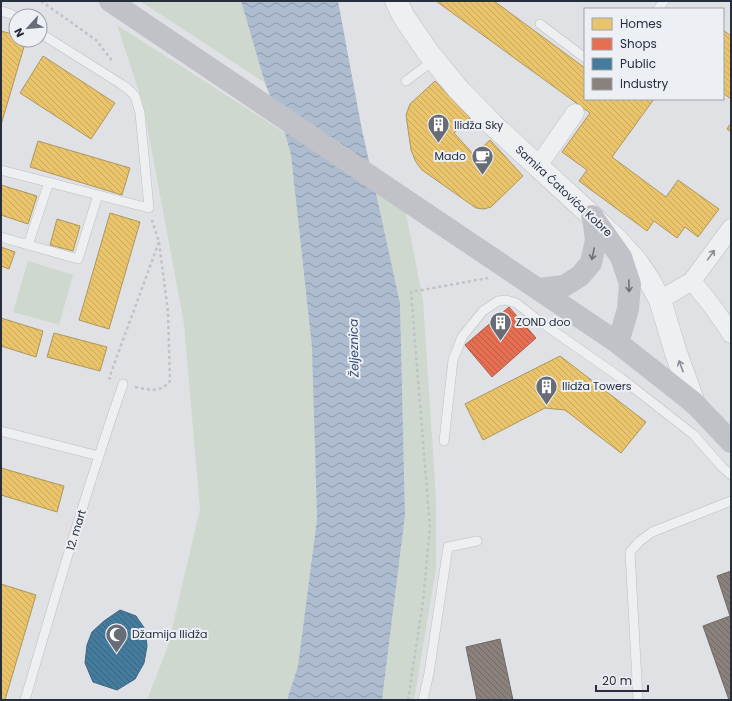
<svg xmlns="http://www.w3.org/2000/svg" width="732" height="701" font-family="Poppins,sans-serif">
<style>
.green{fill:#cfd8cf}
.water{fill:url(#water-waves)}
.homes{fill:url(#homes-back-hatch);stroke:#ae975c}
.shops{fill:url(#shops-back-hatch);stroke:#ad5b4b}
.public{fill:url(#public-back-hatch);stroke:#3c6480}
.industry{fill:url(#industry-back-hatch);stroke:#6c6869}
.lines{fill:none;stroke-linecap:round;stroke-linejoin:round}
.service-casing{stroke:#bdbfc2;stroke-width:10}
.minor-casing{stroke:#bdbfc2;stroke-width:19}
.tertiary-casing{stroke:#bdbfc2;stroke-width:23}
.path{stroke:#c1c2c7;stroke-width:2.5;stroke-dasharray:3 3;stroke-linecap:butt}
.service{stroke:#eeeff1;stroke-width:9}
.minor{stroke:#eeeff1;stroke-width:18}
.tertiary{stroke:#eeeff1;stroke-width:22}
.secondary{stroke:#c0c2c7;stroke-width:22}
.oneway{stroke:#6b707b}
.oneway2{stroke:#8a8e96}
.labels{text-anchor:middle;stroke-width:4;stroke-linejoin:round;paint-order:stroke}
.poi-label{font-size:11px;fill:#262d3c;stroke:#eceff4;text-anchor:start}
.street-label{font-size:11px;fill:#262d3c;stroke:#eceff4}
.water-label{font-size:12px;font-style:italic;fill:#314a70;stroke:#eceff4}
</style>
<defs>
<pattern id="water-waves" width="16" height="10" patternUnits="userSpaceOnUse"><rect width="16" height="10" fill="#adbccf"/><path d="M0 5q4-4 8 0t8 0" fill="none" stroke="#8d99a9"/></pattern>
<pattern id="homes-back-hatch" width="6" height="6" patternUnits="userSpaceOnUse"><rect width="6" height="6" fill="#e9c46a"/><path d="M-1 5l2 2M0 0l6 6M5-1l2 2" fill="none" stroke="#c8a95d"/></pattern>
<pattern id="shops-back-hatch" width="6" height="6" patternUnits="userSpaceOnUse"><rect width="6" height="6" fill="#e76f51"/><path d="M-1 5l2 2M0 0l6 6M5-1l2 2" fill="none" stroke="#bb5c44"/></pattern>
<pattern id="public-back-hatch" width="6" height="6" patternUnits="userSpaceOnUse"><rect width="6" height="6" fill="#457b9d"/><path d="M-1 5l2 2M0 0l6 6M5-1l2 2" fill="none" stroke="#396581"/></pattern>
<pattern id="industry-back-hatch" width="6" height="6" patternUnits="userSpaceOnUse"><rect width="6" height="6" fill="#8a817c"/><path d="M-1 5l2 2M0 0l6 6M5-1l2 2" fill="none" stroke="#716a67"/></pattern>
</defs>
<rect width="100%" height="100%" fill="#dfe1e4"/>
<path class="green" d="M140 1H241L265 83Z
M117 25 285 133 291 155 313 358 317 519 298 666 287 700H147L168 646 200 509 184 324 143 104Z
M371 176 403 198 423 300 436 499V569L414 700H382L405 515 400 303Z
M28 261 73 275 59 325 13 312Z"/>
<path class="water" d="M241 1H338L361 125 400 303 405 515 382 700H287L298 666 317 519 312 348 291 155 285 133 265 83Z"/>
<path class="homes" d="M436 1H494L585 68V99H654L612 157 666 197 678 180 719 209 698 237 685 227 677 238 654 221 647 231 579 181 587 170 562 152 590 113Z
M723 30 731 36V99L723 93Z
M1 31 16 35V40H26L1 125Z
M43 56 115 103 91 139 20 93Z
M435 81 470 118 454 133 474 155 490 140 523 176 491 207 484 209 476 208 422 170 416 162 411 150 406 115 410 104Z
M731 123V132L727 129Z
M38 141 130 168 122 195 30 167Z
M1 185 37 196 28 224 1 215Z
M110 213 140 222 109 329 79 320Z
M57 219 80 226 73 251 50 245Z
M1 247 15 252 9 269 1 266Z
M1 318 43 331 36 357 1 346Z
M54 333 107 347 100 371 47 357Z
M560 356 646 422 621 453 565 410 545 408 483 440 465 404Z
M1 468 64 486 57 512 1 495Z
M1 584 36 595 5 700H1Z"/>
<path class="shops" d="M509 307 536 338 492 377 465 345Z"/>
<path class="public" d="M120 610 136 616 145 629 147 646 144 663 135 679 117 690 93 682 85 663 87 645 92 632 104 621Z"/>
<path class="industry" d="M731 571V700H729L703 626 730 616 717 576Z
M500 639 513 700H477L466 647Z"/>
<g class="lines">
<defs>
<path id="service" d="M658 9 664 1
M1 11 11 14 16 17
M540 24 585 58
M406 81 434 60
M1 170 149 208 140 113 135 96 128 89 121 84 40 33
M1 237 78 259 98 195
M28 245 49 182
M1 431 99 456
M444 441 453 360 462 337 483 311 498 301 506 300 516 303 542 323 621 378 653 403 694 435 722 467 731 475
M25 700C56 594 87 488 123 384
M423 700 429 673 448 547 477 541
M638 700 630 552 639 542 652 532 731 501"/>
<path id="minor" d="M538 166 575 113
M692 281C706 298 720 315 731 334
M660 300 692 281 731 228"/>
<path id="tertiary" d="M396 1 404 17 427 51 458 89 493 125 592 216 617 240 637 262 649 280 660 300 676 353 694 403"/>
</defs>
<use href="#service" class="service-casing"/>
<use href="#minor" class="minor-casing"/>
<use href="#tertiary" class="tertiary-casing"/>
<path class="path" d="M41 1 96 40 113 62
M111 379 109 378 159 242
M135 387C149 390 160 393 170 381L168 312 159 242 152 220
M408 700 423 601 430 528 411 292 488 278"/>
<use href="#service" class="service"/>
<use href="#minor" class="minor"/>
<use href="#tertiary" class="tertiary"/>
<path class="secondary" d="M110 1 618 343 694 403 731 442
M592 216 621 257 630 284 628 309 618 343
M539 289 564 286 580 276 591 263 596 240 593 217"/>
</g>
<defs><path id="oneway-shaft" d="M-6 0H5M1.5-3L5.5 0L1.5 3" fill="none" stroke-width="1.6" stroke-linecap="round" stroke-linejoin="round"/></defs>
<g class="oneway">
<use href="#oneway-shaft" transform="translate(593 254) rotate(102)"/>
<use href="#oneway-shaft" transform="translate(629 286) rotate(88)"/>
</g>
<g class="oneway2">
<use href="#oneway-shaft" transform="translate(711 255) rotate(-54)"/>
<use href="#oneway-shaft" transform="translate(681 366) rotate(-110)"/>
</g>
<defs>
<symbol id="building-pin" viewBox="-11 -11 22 30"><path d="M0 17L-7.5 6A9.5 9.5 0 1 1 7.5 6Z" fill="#676c77" stroke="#eceff4"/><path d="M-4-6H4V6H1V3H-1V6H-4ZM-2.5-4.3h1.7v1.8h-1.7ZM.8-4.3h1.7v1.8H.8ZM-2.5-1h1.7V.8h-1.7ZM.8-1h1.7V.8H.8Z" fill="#fff"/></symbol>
<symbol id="cafe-pin" viewBox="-11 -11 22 30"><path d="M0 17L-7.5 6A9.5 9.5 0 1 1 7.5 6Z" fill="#676c77" stroke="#eceff4"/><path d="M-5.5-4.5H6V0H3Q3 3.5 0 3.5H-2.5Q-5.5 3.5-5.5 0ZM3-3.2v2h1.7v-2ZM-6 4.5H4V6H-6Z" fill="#fff"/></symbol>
<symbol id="mosque-pin" viewBox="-11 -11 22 30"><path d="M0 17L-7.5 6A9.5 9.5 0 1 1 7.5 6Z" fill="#676c77" stroke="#eceff4"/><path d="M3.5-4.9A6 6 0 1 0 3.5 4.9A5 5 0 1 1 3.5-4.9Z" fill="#fff"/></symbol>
</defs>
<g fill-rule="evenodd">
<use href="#building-pin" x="426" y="112" width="25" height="34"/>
<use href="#cafe-pin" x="470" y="144" width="25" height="34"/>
<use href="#building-pin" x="488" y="310" width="25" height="34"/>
<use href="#building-pin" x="534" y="374" width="25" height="34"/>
<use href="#mosque-pin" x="104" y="622" width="25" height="34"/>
</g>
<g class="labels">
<g class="poi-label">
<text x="454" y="129">Ilidža Sky</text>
<text x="466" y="160" text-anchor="end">Mado</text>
<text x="516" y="326">ZOND doo</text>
<text x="562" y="390">Ilidža Towers</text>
<text x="132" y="638">Džamija Ilidža</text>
</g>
<g class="street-label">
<text transform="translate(564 191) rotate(43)" y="4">Samira Ćatovića Kobre</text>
<text transform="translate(76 530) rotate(-73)" y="4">12. mart</text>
</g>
<g class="water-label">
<text transform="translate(354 348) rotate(-91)" y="4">Željeznica</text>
</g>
</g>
<rect width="732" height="701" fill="none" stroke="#262d3c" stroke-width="4"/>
<rect x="584" y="8" width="140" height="92" fill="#eceff4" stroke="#9da1aa"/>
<rect x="592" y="18" width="20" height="12" fill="#e9c46a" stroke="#9da1aa"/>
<text x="620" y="28" font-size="12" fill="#262d3c">Homes</text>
<rect x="592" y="38" width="20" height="12" fill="#e76f51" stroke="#9da1aa"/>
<text x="620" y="48" font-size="12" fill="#262d3c">Shops</text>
<rect x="592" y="58" width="20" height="12" fill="#457b9d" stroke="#9da1aa"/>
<text x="620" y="68" font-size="12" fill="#262d3c">Public</text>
<rect x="592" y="78" width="20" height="12" fill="#8a817c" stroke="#9da1aa"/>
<text x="620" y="88" font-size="12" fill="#262d3c">Industry</text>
<g transform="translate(28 28) rotate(243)"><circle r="19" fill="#eceff4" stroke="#9da1aa"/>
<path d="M0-3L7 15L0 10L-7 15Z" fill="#676c77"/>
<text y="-6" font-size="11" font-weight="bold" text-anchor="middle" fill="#262d3c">N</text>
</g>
<path d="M596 685v6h52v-6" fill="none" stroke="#262d3c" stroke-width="2"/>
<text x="602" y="685" font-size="12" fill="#262d3c" stroke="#eceff4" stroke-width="3" paint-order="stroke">20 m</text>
</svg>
